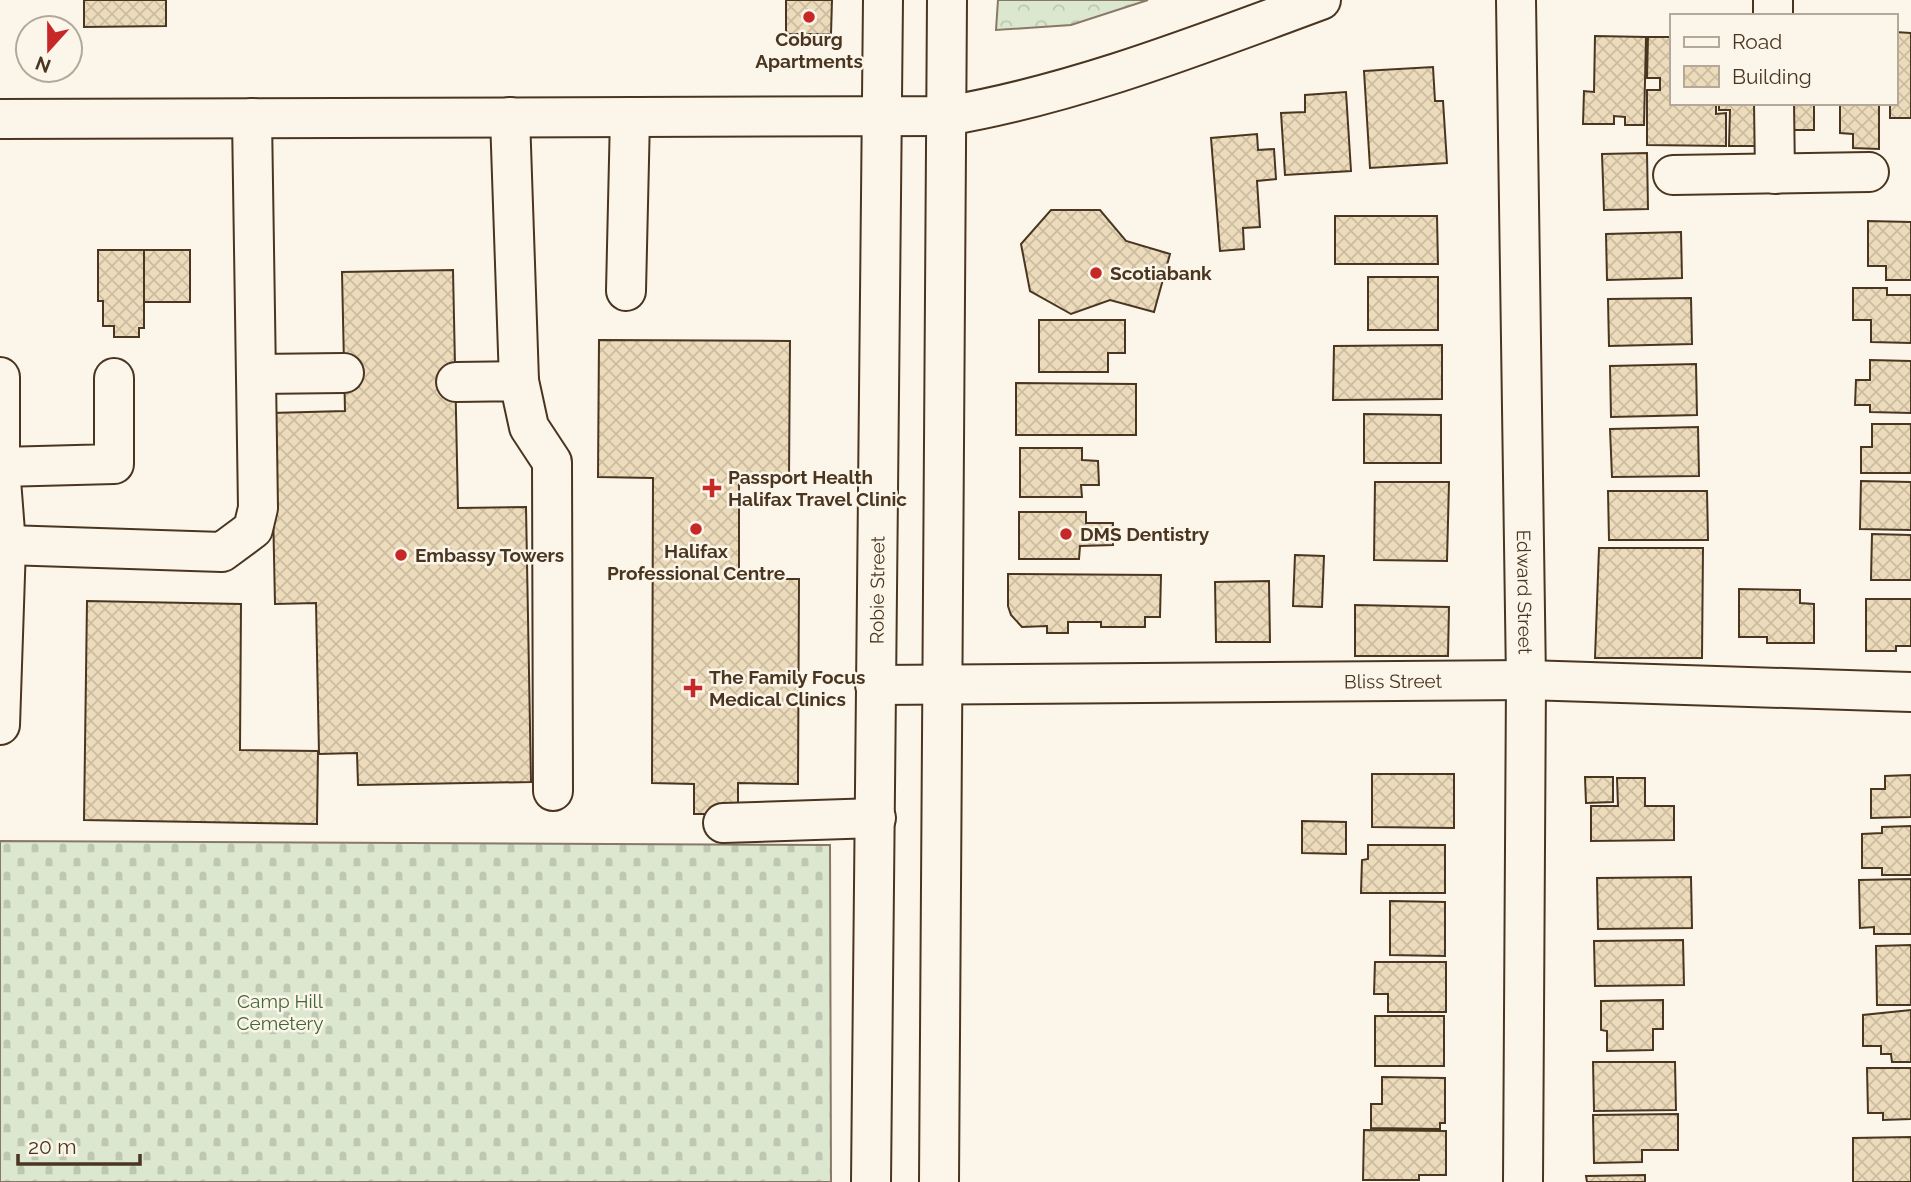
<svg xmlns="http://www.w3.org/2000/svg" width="1911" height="1182" font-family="Raleway,sans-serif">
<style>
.cemetery{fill:url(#cemetery-stones);stroke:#887966;stroke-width:2}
.park{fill:url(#park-crowns);stroke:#887966;stroke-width:2}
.building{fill:url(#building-cross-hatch);stroke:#4a3520;stroke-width:2}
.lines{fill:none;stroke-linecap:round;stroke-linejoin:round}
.minor-casing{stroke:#4a3520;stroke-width:42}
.major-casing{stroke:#4a3520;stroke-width:42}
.minor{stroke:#fbf6e9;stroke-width:38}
.major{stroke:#fbf6e9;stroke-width:38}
.poi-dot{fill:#c62828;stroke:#fbf6e9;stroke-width:2.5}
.labels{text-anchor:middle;stroke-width:5;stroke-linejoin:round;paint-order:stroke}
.poi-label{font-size:19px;font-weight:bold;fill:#4a3520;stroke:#fbf6e9;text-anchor:start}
.street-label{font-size:19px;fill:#4a3520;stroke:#fbf6e9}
.park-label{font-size:19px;fill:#436837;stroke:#fbf6e9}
</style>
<defs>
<pattern id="cemetery-stones" width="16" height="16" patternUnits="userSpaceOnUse" patternTransform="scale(1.75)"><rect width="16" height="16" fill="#dce7d0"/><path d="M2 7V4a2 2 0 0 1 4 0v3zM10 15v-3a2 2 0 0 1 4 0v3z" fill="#bec7b2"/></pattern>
<pattern id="park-crowns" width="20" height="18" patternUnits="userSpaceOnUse" patternTransform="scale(1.75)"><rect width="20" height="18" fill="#dce7d0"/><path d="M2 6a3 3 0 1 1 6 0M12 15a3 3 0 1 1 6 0" fill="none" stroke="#bec7b2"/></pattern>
<pattern id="building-cross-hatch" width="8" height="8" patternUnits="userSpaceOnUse" patternTransform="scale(1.75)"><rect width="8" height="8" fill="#ecdcbc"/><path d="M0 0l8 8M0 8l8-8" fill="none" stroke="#ccbda1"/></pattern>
</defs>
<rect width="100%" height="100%" fill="#fbf6e9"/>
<path class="cemetery" d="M0 841 830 845 831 1182H0Z"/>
<path class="park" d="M998 0H1148L1071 25 996 30Z"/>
<path class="building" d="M84 0H166V26L84 27Z
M786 0H832L831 34H786Z
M1895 32 1911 33V118H1890V103H1895Z
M1595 36 1646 37 1644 125H1625V117L1614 116V124H1583L1584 91 1594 92Z
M1648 37H1671V103H1716V114L1726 113V146L1647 145V90H1660V78H1647Z
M1433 67 1435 101H1443L1447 163 1370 168 1364 71Z
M1346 92 1351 171 1285 175 1281 113 1305 112V95Z
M1719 103H1767V146H1729L1730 110H1719Z
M1781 103H1814V130H1780Z
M1840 103H1879V149L1853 148V134L1840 133Z
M1257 134 1258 150 1274 149 1276 179 1257 181 1260 227 1243 228 1244 249 1220 251 1211 138Z
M1647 153 1648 209 1604 210 1602 154Z
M1051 210H1100L1126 241 1170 254 1154 312 1110 300 1071 314 1030 291 1021 244Z
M1335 216H1437L1438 264H1335Z
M1868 221 1911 222V280H1886V266H1868Z
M1681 232 1682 278 1607 280 1606 234Z
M98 250H144V328H139V337H114V326H103V301H98Z
M144 250H190V302H144Z
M453 270 458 508 526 507 531 782 358 785 357 753 319 754 316 603 275 604 271 413 345 411 342 272Z
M1368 277H1438V330H1368Z
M1853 288H1887V295H1911V343L1871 342V320H1853Z
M1691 298 1692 344 1609 346 1608 299Z
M1039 320H1125V353H1108V372H1039Z
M599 340 790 341 789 478H739V579H799L798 784 738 783V814H694V784L652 783 653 478 598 477Z
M1442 345V399L1333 400 1334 346Z
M1870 360 1911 361V413L1870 412V405H1855L1856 380H1870Z
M1696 364 1697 415 1611 417 1610 366Z
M1016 383 1136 384V435H1016Z
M1364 414 1441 415V463H1364Z
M1872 424H1911V473H1861V447H1872Z
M1698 427 1699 476 1612 477 1610 429Z
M1020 448H1082V460L1098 461 1099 485H1081L1082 497H1020Z
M1861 481 1911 482V530L1860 529Z
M1375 482H1449L1447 561 1374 560Z
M1608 491H1707L1708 540H1609Z
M1019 512H1086V523H1113V545L1080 546 1079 559H1019Z
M1872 534 1911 535V580H1871Z
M1599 548H1703L1702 658H1595Z
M1295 555 1324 556 1322 607 1293 606Z
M1008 574 1161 575 1160 617H1145V627H1101V622H1068V633H1047V626L1022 627 1011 615 1008 606Z
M1269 581 1270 642H1216L1215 582Z
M1739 589 1800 590V603L1814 604V643H1767V637H1739Z
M1866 599H1911V646H1896V651H1866Z
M87 601 241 604 240 750 318 751 317 824 84 820Z
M1355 605 1449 607 1448 656H1355Z
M1372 774H1454V828L1372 827Z
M1911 775V817L1871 818V789H1885V776Z
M1585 777H1613V802L1586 803Z
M1617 778H1645V806H1674V840L1591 841V806H1618Z
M1302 821 1346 822V854L1302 853Z
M1911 826V875H1882V868H1862V834L1882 833V827Z
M1368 845H1445V893H1361L1362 860 1368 859Z
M1691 877 1692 928 1598 929 1597 878Z
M1911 879V934H1874V927L1860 928 1859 880Z
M1390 901 1445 902V956L1390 955Z
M1683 940 1684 985 1595 986 1594 941Z
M1911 945V1005H1877L1876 946Z
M1375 962H1446V1012H1388V994H1374Z
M1663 1000V1029H1653V1050L1607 1051V1031L1601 1030V1001Z
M1911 1010V1062H1892L1891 1054H1881V1046H1863V1015Z
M1375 1016H1444V1066H1375Z
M1593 1062H1675L1676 1110 1594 1111Z
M1867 1068H1911V1119L1883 1120V1113H1868Z
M1382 1077 1445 1078V1123H1440V1129L1371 1128V1104H1382Z
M1678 1114V1150H1642V1162L1594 1163 1593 1115Z
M1364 1130 1446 1131V1175H1419V1180H1363Z
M1911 1137V1182H1853V1138Z
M1645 1175V1182H1587L1586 1176Z"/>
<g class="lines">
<defs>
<g id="minor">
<path id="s1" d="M1516 0 1526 680 1523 1182"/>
<path d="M1773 0V16"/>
<path d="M1774 103 1775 174"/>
<path d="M510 117 519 381"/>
<path d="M0 119 946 116C1075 94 1199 45 1321 0"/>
<path d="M1673 175 1869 172"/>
<path d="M626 291 630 117"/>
<path d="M256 374 344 373"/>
<path d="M0 377V467L6 545 0 725"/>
<path d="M456 382 519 381 529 427 552 462 553 791"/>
<path d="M0 467 114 464V378"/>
<path d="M6 545 222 552 253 529 258 508 252 118"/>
<path id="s2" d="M875 685 1526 680 1911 692"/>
<path d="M723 823 876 818"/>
</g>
<g id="major">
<path id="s3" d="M871 1182 883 0"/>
<path d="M939 1182 947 0"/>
</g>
</defs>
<use href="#minor" class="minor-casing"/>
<use href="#major" class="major-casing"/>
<use href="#minor" class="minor"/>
<use href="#major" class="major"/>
</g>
<g class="poi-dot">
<circle cx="809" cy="17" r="7"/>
<circle cx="1096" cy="273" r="7"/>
<path d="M708.5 477.5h7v7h7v7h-7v7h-7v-7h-7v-7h7z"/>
<circle cx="696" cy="529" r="7"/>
<circle cx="1066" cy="534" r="7"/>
<circle cx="401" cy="555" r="7"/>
<path d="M689.5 677.5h7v7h7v7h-7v7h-7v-7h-7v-7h7z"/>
</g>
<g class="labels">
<g class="poi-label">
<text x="809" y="46" text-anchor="middle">Coburg<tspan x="809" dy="22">Apartments</tspan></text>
<text x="1110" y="280">Scotiabank</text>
<text x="728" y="484">Passport Health<tspan x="728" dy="22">Halifax Travel Clinic</tspan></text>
<text x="1080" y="541">DMS Dentistry</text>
<text x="696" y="558" text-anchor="middle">Halifax<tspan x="696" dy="22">Professional Centre</tspan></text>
<text x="415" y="562">Embassy Towers</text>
<text x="709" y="684">The Family Focus<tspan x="709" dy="22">Medical Clinics</tspan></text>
</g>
<g class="street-label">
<text dy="7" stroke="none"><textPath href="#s3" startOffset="592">Robie Street</textPath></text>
<text dy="7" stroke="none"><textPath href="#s1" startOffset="592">Edward Street</textPath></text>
<text dy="7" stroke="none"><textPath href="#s2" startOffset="518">Bliss Street</textPath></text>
</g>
<g class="park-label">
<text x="280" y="1008">Camp Hill<tspan x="280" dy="22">Cemetery</tspan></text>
</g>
</g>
<rect x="1670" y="14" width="228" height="91" fill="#fbf6e9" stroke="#b4a999" stroke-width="2"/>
<rect x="1684" y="37" width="35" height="10" fill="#fbf6e9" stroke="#b4a999" stroke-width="2"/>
<text x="1732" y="49" font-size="21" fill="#4a3520">Road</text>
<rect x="1684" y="66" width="35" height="21" fill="url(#building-cross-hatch)" stroke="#b4a999" stroke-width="2"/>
<text x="1732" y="84" font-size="21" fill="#4a3520">Building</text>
<g transform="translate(49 49) rotate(201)"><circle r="33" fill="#fbf6e9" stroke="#b4a999" stroke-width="2"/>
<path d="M0-5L12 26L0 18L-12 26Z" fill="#c62828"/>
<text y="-10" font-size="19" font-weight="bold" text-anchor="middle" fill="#4a3520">N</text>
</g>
<path d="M18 1154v10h122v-10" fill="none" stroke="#4a3520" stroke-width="3.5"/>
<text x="28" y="1154" font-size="21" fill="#4a3520" stroke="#fbf6e9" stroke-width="5" paint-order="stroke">20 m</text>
</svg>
